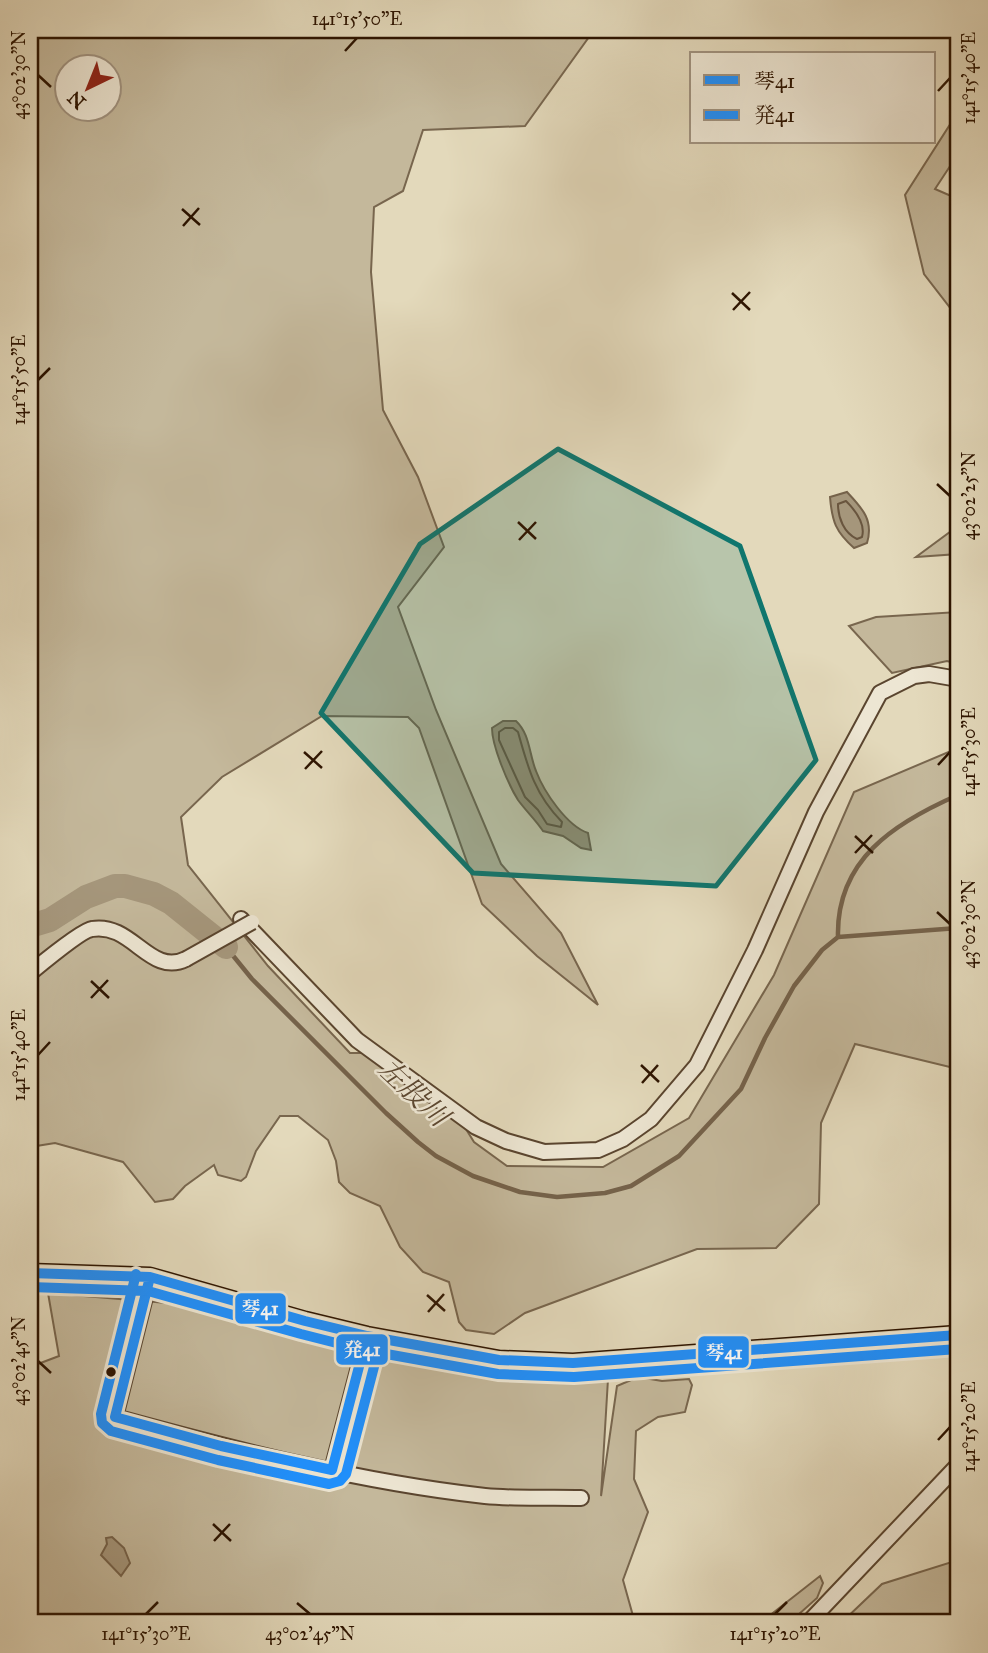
<svg xmlns="http://www.w3.org/2000/svg" width="988" height="1653" font-family="'IM FELL Great Primer','Noto Serif JP',serif">
<style>
.green{fill:#c4b89b;stroke:#78664e;stroke-width:2;fill-rule:evenodd}
.water{fill:#a5967b;stroke:#75624a;stroke-width:2}
.lines{fill:none;stroke-linecap:round;stroke-linejoin:round}
.shore{stroke:#69553e;stroke-width:2}
.stream{stroke:#75624a;stroke-width:4.5}
.river{stroke:#a5967b;stroke-width:24}
.minor-casing{stroke:#5a452f;stroke-width:18}
.major-casing{stroke:#2d1400;stroke-width:21}
.minor{stroke:#ede6d3;stroke-width:14}
.major{stroke:#e3d9bb;stroke-width:18}
.minor-bridge-casing{stroke:#5a452f;stroke-width:18;stroke-linecap:butt}
.minor-bridge{stroke:#ede6d3;stroke-width:14}
.bus-1-casing{stroke:#ede6d3;stroke-width:16}
.bus-2-casing{stroke:#ede6d3;stroke-width:16}
.bus-1{stroke:#1e90ff;stroke-width:10}
.bus-2{stroke:#1e90ff;stroke-width:10}
.marked{fill:#0f766e;fill-opacity:0.2;stroke:#0f766e;stroke-width:5;stroke-linejoin:round}
.ticks{fill:none;stroke:#2d1400;stroke-width:2.5}
.bus-dot{fill:#2d1400;stroke:#ede6d3;stroke-width:2.5}
.labels{text-anchor:middle;stroke-width:5;stroke-linejoin:round;paint-order:stroke}
.water-label{font-size:28px;font-style:italic;fill:#5d4831;stroke:#ede6d3}
.line-badge{stroke:#ede6d3;stroke-width:2.5}
.badge-label{font-size:19px;text-anchor:middle;font-weight:bold;fill:#fff}
.neatline{fill:none;stroke:#2d1400;stroke-width:2.5}
.ticks-label{font-size:18px;text-anchor:middle;fill:#2d1400}
</style>
<rect width="100%" height="100%" fill="#e3d9bb"/>
<filter id="stains"><feTurbulence type="fractalNoise" baseFrequency=".00286" numOctaves="4"/><feColorMatrix values="0 0 0 0 .2 0 0 0 0 .09 0 0 0 0 .02 0 0 0 .5 -.17"/></filter>
<radialGradient id="worn" r=".72"><stop offset=".6" stop-color="#630" stop-opacity="0"/><stop offset="1" stop-color="#630" stop-opacity=".3"/></radialGradient>
<path class="green" d="M30 30H594L525 126 423 130 403 191 374 207 371 272 383 410 418 477 444 547 398 607 436 710 501 864 561 933 598 1005 537 956 482 904 419 728 408 717 322 716 222 777 181 817 188 865 268 966 350 1053H364L461 1121 474 1142 507 1166 603 1167 689 1118 774 975 854 792 958 748V1069L855 1044 821 1123 819 1204 776 1248 697 1249 525 1313 494 1334 466 1330 459 1322 449 1282 423 1272 400 1247 380 1206 350 1193 339 1182 336 1161 328 1140 298 1116H280L256 1151 246 1177 241 1181 218 1175 214 1165 185 1186 173 1199 155 1202 123 1162 55 1143 30 1147ZM66 66H108V108H66Z
M958 112V154L935 189 958 199V318L924 274 905 195Z
M958 526V554L916 557Z
M958 612V664L947 661 892 673 849 626 876 617Z
M48 1293 167 1303 248 1325 435 1369 608 1379 601 1496 617 1386 638 1377 662 1381 689 1379 692 1385 685 1412 658 1417 636 1431 634 1479 648 1512 623 1580 635 1623H30V1367L59 1356Z
M958 1560V1623H841L882 1584Z
M820 1576 823 1583 817 1598 789 1623H760Z"/>
<path class="water" d="M847 492C862 508 874 520 867 543L854 548C836 532 832 522 830 497Z
M503 721H516C530 734 529 754 536 771 544 792 567 826 588 833L591 850 581 848 563 836 543 831C535 819 526 811 518 800 508 784 492 746 492 728Z
M112 1537 124 1548 130 1563 121 1576 101 1555 107 1544 106 1538Z"/>
<g class="lines">
<path class="shore" d="M846 501C855 510 866 523 862 537L857 539C844 533 838 518 838 504Z
M505 728H513L518 732C528 768 535 795 562 822L561 827 547 824 538 810 525 797 499 740V732Z"/>
<path class="stream" d="M838 937C836 860 894 823 958 795
M226 947 252 979 386 1113 418 1142 436 1156 473 1176 520 1192 557 1197 605 1193 631 1186 679 1156 741 1089 765 1038 794 986 822 950 838 937 958 928"/>
<path class="river" d="M30 926 50 920 86 897 115 886H125L154 894 171 903 226 947"/>
<defs>
<path id="minor" d="M241 919 357 1040 476 1127 506 1141 544 1152 598 1150 623 1139 651 1119 697 1065 755 950 816 812 880 693 914 676 929 674 958 679
M30 973C41 964 82 930 92 929 132 922 150 977 186 959
M150 1277 115 1417C236 1450 359 1482 485 1496 516 1499 549 1497 581 1498
M332 1470 367 1336
M808 1623 958 1465"/>
<path id="major" d="M30 1273 150 1277 305 1321 367 1336 499 1360 573 1363 958 1335"/>
</defs>
<use href="#minor" class="minor-casing"/>
<use href="#major" class="major-casing"/>
<use href="#minor" class="minor"/>
<use href="#major" class="major"/>
<defs>
<path id="minor-bridge" d="M186 959 252 922"/>
</defs>
<use href="#minor-bridge" class="minor-bridge-casing"/>
<use href="#minor-bridge" class="minor-bridge"/>
<defs>
<path id="bus-1" d="M30 1273 150 1277 305 1321 367 1336 499 1360 573 1363 958 1335
M115 1417 221 1446 332 1470
M115 1417 150 1277
M332 1470 367 1336"/>
<path id="bus-2" d="M136 1274 101 1414 102 1423 111 1431 218 1460 329 1484 340 1481 346 1474 381 1340
M30 1287 148 1291 301 1334 364 1350 498 1374 574 1377 958 1349"/>
</defs>
<use href="#bus-1" class="bus-1-casing"/>
<use href="#bus-2" class="bus-2-casing"/>
<use href="#bus-1" class="bus-1"/>
<use href="#bus-2" class="bus-2"/>
</g>
<path class="marked" d="M558 449 740 546 816 760 716 886 473 873 321 713 420 544Z"/>
<path class="ticks" d="M345 51 357 38M38 75 51 87M938 91 950 78M182 209 200 225M183 226 199 208M732 293 750 310M733 310 750 292M38 380 50 368M937 484 950 496M518 522 536 539M519 540 536 522M304 752 322 768M938 765 950 752M305 769 322 751M855 836 873 853M855 853 872 835M937 912 950 924M91 981 109 998M91 998 108 980M38 1055 50 1042M641 1065 659 1082M642 1083 658 1065M427 1295 445 1311M428 1312 444 1294M38 1361 51 1373M938 1440 950 1427M213 1524 231 1541M214 1541 230 1524M297 1603 310 1614M146 1614 158 1602M775 1614 787 1602"/>
<circle class="bus-dot" cx="111" cy="1372" r="6"/>
<g class="labels">
<g class="water-label">
<text transform="translate(414 1092) rotate(43)" y="10">左股川</text>
</g>
</g>
<g class="line-badge">
<rect x="234" y="1292" width="53" height="33" rx="7" fill="#1e90ff"/>
<rect x="335" y="1333" width="54" height="33" rx="7" fill="#1e90ff"/>
<rect x="697" y="1335" width="53" height="34" rx="7" fill="#1e90ff"/>
</g>
<g class="badge-label">
<text x="260" y="1315">琴41</text>
<text x="362" y="1356">発41</text>
<text x="724" y="1359">琴41</text>
</g>
<rect width="988" height="1653" fill="none" stroke="#e3d9bb" stroke-width="77"/>
<rect x="690" y="52" width="245" height="91" fill="#ede6d3" stroke="#a0927f" stroke-width="2"/>
<rect x="704" y="75" width="35" height="10" fill="#1e90ff" stroke="#a0927f" stroke-width="2"/>
<text x="754" y="88" font-size="21" fill="#2d1400">琴41</text>
<rect x="704" y="110" width="35" height="10" fill="#1e90ff" stroke="#a0927f" stroke-width="2"/>
<text x="754" y="122" font-size="21" fill="#2d1400">発41</text>
<g transform="translate(88 88) rotate(223)"><circle r="33" fill="#ede6d3" stroke="#a0927f" stroke-width="2"/>
<path d="M0-5L12 26L0 18L-12 26Z" fill="#8f2418"/>
<text y="-10" font-size="19" font-weight="bold" text-anchor="middle" fill="#2d1400">N</text>
</g>
<rect x="38" y="38" width="912" height="1576" class="neatline"/>
<g class="ticks-label">
<text x="357" y="25">141°15'50"E</text>
<text transform="translate(19 75) rotate(-90)" y="6">43°02'30"N</text>
<text transform="translate(969 78) rotate(-90)" y="6">141°15'40"E</text>
<text transform="translate(19 380) rotate(-90)" y="6">141°15'50"E</text>
<text transform="translate(969 496) rotate(-90)" y="6">43°02'25"N</text>
<text transform="translate(969 752) rotate(-90)" y="6">141°15'30"E</text>
<text transform="translate(969 924) rotate(-90)" y="6">43°02'30"N</text>
<text transform="translate(19 1055) rotate(-90)" y="6">141°15'40"E</text>
<text transform="translate(19 1361) rotate(-90)" y="6">43°02'45"N</text>
<text transform="translate(969 1427) rotate(-90)" y="6">141°15'20"E</text>
<text x="146" y="1640">141°15'30"E</text>
<text x="310" y="1640">43°02'45"N</text>
<text x="775" y="1640">141°15'20"E</text>
</g>
<rect width="100%" height="100%" filter="url(#stains)"/>
<rect width="100%" height="100%" fill="url(#worn)"/>
</svg>
